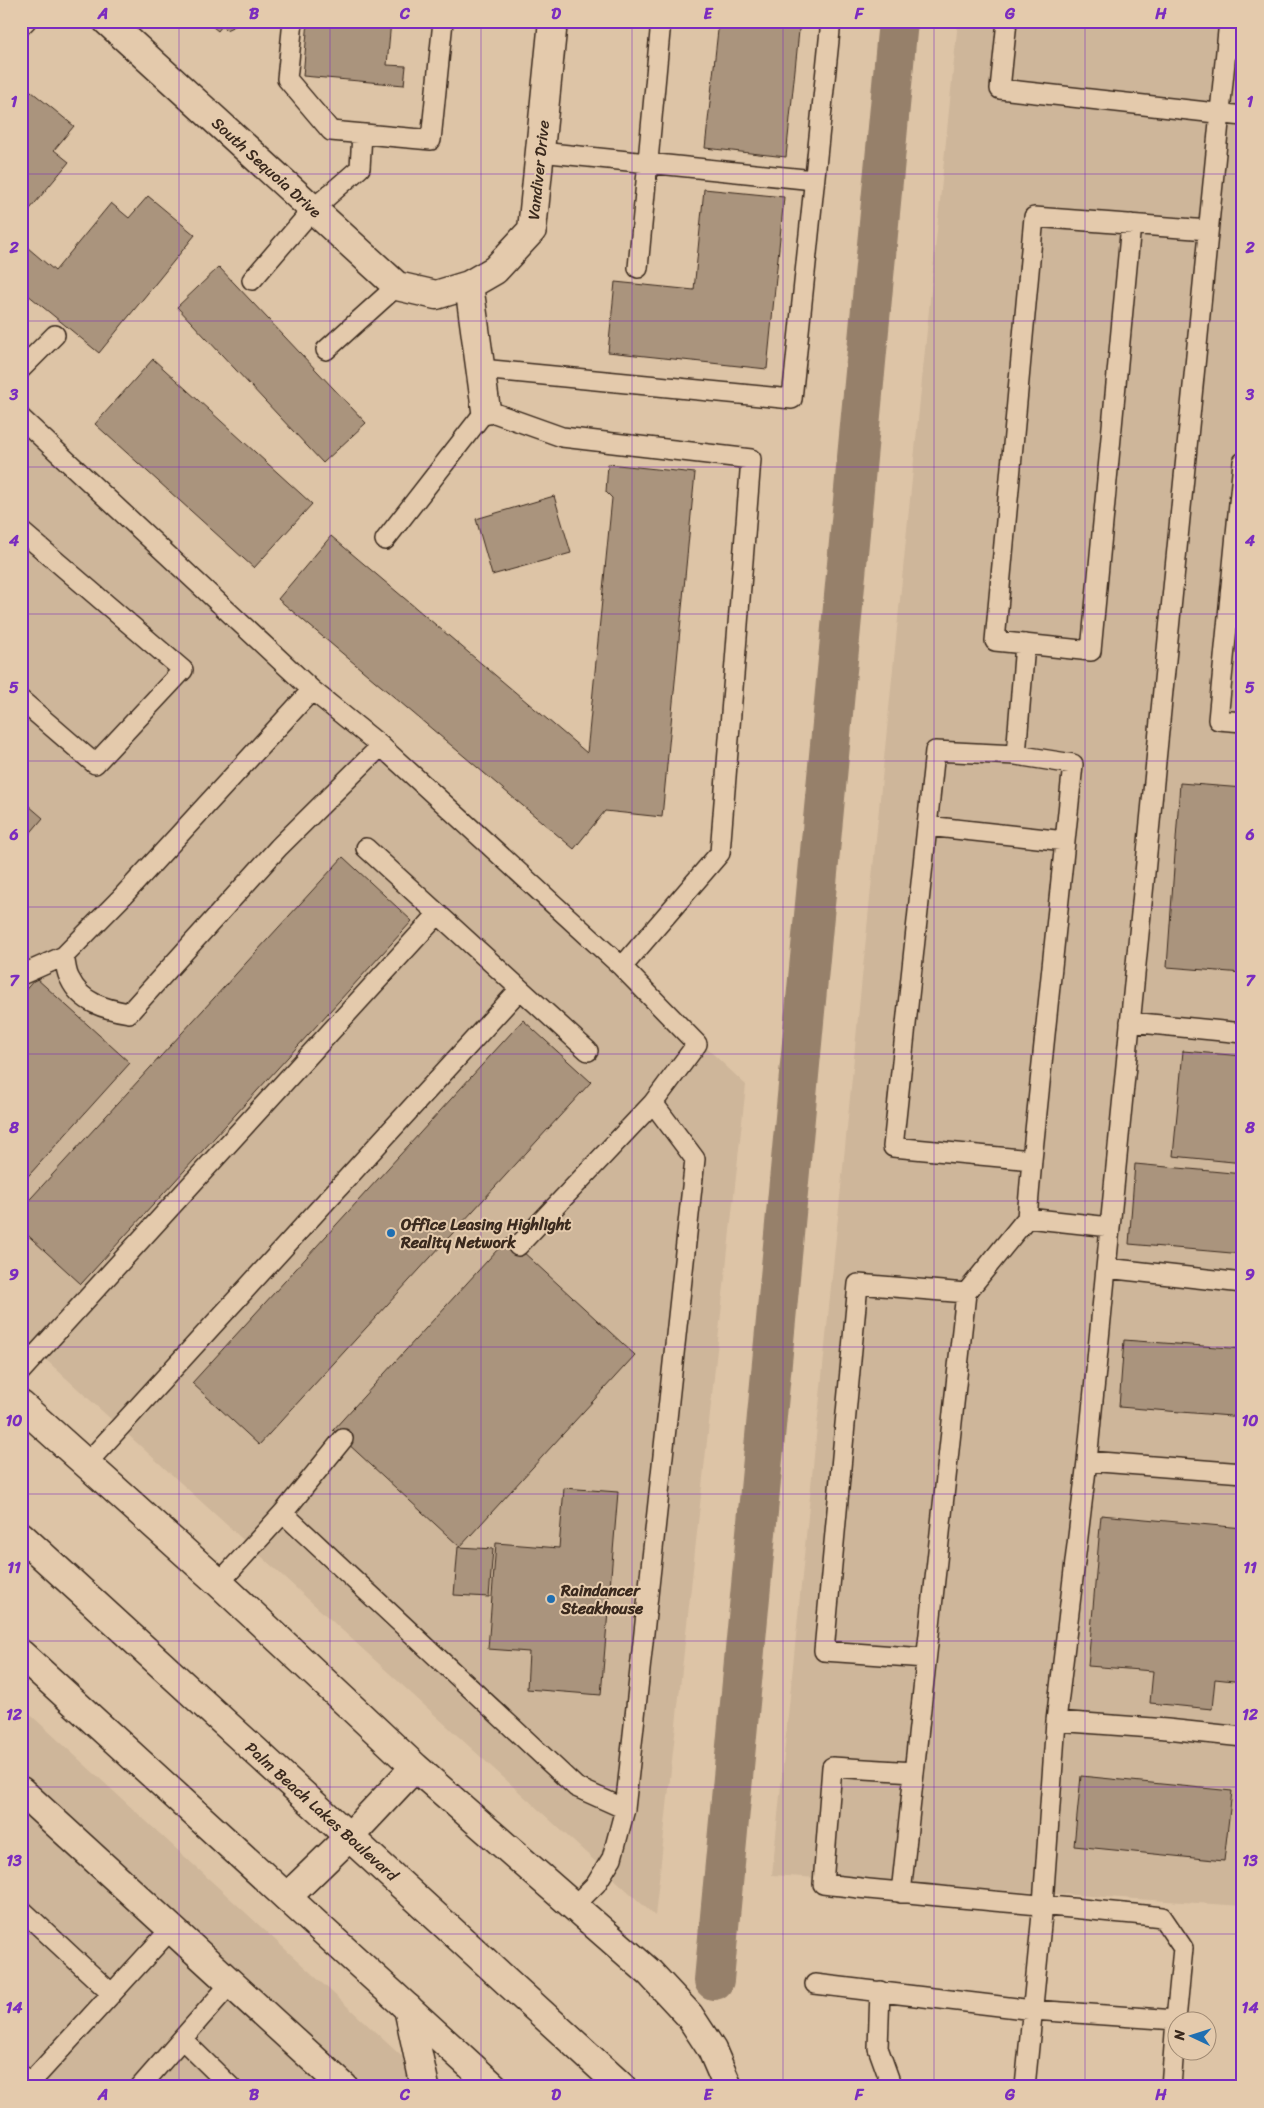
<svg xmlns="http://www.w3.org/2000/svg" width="1264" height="2108" font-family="Sriracha,sans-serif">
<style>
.built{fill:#ceb69a}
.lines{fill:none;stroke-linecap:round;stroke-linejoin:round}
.canal{stroke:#96806a;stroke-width:40}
.building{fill:#aa947d;stroke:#3b2a1e}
.service-casing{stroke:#3b2a1e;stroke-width:22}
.minor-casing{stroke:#3b2a1e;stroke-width:31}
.primary-casing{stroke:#3b2a1e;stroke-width:31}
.service{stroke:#e4caac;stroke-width:19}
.minor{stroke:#e4caac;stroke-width:28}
.primary{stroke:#e4caac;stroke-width:28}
.grid{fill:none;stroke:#7b2cbf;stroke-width:1;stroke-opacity:0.55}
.poi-dot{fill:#1f6fb2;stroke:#e4caac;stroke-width:2}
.labels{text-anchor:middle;stroke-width:4;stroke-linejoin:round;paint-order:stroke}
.street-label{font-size:16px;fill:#3b2a1e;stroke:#e4caac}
.poi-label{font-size:16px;font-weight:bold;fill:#3b2a1e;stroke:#e4caac;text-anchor:start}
.neatline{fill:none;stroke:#7b2cbf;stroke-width:2}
.grid-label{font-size:16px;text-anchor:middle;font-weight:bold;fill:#7b2cbf}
</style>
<rect width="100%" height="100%" fill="#ddc4a6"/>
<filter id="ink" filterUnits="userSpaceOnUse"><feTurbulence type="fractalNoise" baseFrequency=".02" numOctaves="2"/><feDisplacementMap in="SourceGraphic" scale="10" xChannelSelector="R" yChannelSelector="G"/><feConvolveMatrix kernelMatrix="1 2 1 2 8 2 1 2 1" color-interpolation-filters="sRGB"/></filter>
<g filter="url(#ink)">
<path class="built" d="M958 21H1243V1906L772 1875Z
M21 402 746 1085 655 1916 21 1337Z
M21 1706 435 2087H21Z"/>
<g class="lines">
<path class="canal" d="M714 1980 898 21"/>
</g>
<path class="building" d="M209 21H239V24L226 30 222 26 218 31 208 23Z
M308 21H391L387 65 406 66 404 85 303 76Z
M719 21H800L786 157 705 148Z
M21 83 74 126 54 150 69 162 21 220Z
M704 189 784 197 767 369 608 352 615 282 694 290Z
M148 196 195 235 99 353 27 294 21 301V242L55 271 111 203 129 218Z
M219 267 366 423 323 463 177 307Z
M153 359 312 504 254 568 95 424Z
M608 464 695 473 662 817 605 811 574 849 278 599 331 536 587 753 612 498 606 492Z
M554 496 571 553 492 575 476 519Z
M1180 783 1243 788V973L1167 967Z
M21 799 43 818 21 844Z
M343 857 412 921 81 1284 21 1229V1209Z
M36 978 130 1063 21 1184V995Z
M523 1020 591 1082 259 1445 192 1383Z
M1183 1051 1243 1056V1163L1173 1156Z
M1135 1164 1243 1174V1254L1129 1244Z
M508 1238 635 1355 460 1547 333 1430Z
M1124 1340 1243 1349V1417L1119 1407Z
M564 1488 618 1492 601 1695 527 1689 529 1652 488 1649 496 1543 559 1548Z
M1101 1515 1243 1528V1682L1215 1679 1212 1709 1150 1703 1153 1671 1088 1666Z
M458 1547 493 1549 489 1597 454 1595Z
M1081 1776 1232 1791 1224 1861 1074 1846Z"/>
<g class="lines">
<defs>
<path id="service" d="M293 21 287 79 331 131 431 140 443 21
M1007 21 1000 89 1243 116
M21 26 26 21
M540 152 814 180
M1131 224 1091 651 995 641 1034 217 1208 230
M638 268 661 21
M252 280 313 209 360 168 362 134
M326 350 397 286
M21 369 55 335
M481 369 792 399 831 21
M21 418 312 690 381 746 622 967 720 853 751 459 562 437 486 410 385 540
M1243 462 1218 720 1243 722
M21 531 183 670 95 764 21 700
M1016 755 1073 764 1032 1160 893 1147 935 751 1016 755 1025 644
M927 826 1065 841
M366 848 588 1051
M64 956C66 964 66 973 70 979 81 1003 105 1009 129 1013L279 847 381 746
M622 967 697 1044 653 1103
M21 975 64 956 121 898 312 690
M1130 1022 1243 1033
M1032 1160 1027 1218 1110 1227
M518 1246 653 1103 695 1159 625 1809 612 1858 596 1884 573 1907
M1106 1268 1243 1283
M21 1371 438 914
M1087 1461 1243 1473
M87 1463 520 989
M283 1513 576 1787 625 1809
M219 1583 283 1513 343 1439
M926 1658 824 1651 858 1284 966 1293
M1056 1721 1167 1729 1243 1737
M901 1893 966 1293 1027 1218
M21 1909 112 1994
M815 1984 1033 2010 1176 2020 1183 1948 1162 1917C1049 1905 936 1897 823 1884L832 1767 914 1772
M880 1991 878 2048 892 2087
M182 2039 231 2087
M21 2075 30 2083 171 1929
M140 2087 231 1983
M1025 2087 1043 1904 1056 1721 1087 1461 1229 21
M1171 2087 1176 2020"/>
<path id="minor" d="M107 21 397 286 436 295 469 285 495 270 532 230 553 21
M469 285 486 410
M21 1405 219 1583 415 1767 650 1973 689 2015 712 2050 728 2087
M21 1791 344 2087
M287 1897 350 1836 415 1767
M408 2008 425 2087"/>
<path id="primary" d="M21 1536 622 2087
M21 1654 494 2087"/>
</defs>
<use href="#service" class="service-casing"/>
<use href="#minor" class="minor-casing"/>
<use href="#primary" class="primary-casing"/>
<use href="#service" class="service"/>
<use href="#minor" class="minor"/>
<use href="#primary" class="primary"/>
</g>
</g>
<path class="grid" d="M179 21V2087M330 21V2087M481 21V2087M632 21V2087M783 21V2087M934 21V2087M1085 21V2087M21 174H1243M21 321H1243M21 467H1243M21 614H1243M21 761H1243M21 907H1243M21 1054H1243M21 1201H1243M21 1347H1243M21 1494H1243M21 1641H1243M21 1787H1243M21 1934H1243"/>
<g class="poi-dot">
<circle cx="391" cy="1233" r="5"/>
<circle cx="551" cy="1599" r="5"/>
</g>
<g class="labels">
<g class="street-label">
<text transform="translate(267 167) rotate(42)" y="6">South Sequoia Drive</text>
<text transform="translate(538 170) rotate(-84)" y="6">Vandiver Drive</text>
<text transform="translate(322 1811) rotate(42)" y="6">Palm Beach Lakes Boulevard</text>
</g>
<g class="poi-label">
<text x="401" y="1230">Office Leasing Highlight<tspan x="401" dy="18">Reality Network</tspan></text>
<text x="561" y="1596">Raindancer<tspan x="561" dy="18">Steakhouse</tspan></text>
</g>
</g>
<rect width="1264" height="2108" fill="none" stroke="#e4caac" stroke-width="55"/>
<g transform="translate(1192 2036) rotate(274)"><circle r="24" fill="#e4caac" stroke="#a08a73"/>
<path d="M0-4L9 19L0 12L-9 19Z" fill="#1f6fb2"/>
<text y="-8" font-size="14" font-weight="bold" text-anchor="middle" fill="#3b2a1e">N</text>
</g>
<rect x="28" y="28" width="1208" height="2052" class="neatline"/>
<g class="grid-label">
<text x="103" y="19">A</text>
<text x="254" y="19">B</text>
<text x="405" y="19">C</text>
<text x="556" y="19">D</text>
<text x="708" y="19">E</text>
<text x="859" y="19">F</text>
<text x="1010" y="19">G</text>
<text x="1161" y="19">H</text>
<text x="14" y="107">1</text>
<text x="1250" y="107">1</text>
<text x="14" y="253">2</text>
<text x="1250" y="253">2</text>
<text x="14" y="400">3</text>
<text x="1250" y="400">3</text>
<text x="14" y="546">4</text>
<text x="1250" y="546">4</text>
<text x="14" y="693">5</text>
<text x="1250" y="693">5</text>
<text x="14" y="840">6</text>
<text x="1250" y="840">6</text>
<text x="14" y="986">7</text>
<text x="1250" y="986">7</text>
<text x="14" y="1133">8</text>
<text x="1250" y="1133">8</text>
<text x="14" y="1280">9</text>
<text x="1250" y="1280">9</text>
<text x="14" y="1426">10</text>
<text x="1250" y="1426">10</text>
<text x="14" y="1573">11</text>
<text x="1250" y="1573">11</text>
<text x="14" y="1720">12</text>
<text x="1250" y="1720">12</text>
<text x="14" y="1866">13</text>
<text x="1250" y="1866">13</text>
<text x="14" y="2013">14</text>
<text x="1250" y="2013">14</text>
<text x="103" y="2100">A</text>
<text x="254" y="2100">B</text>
<text x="405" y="2100">C</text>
<text x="556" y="2100">D</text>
<text x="708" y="2100">E</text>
<text x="859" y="2100">F</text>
<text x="1010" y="2100">G</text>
<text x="1161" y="2100">H</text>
</g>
</svg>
